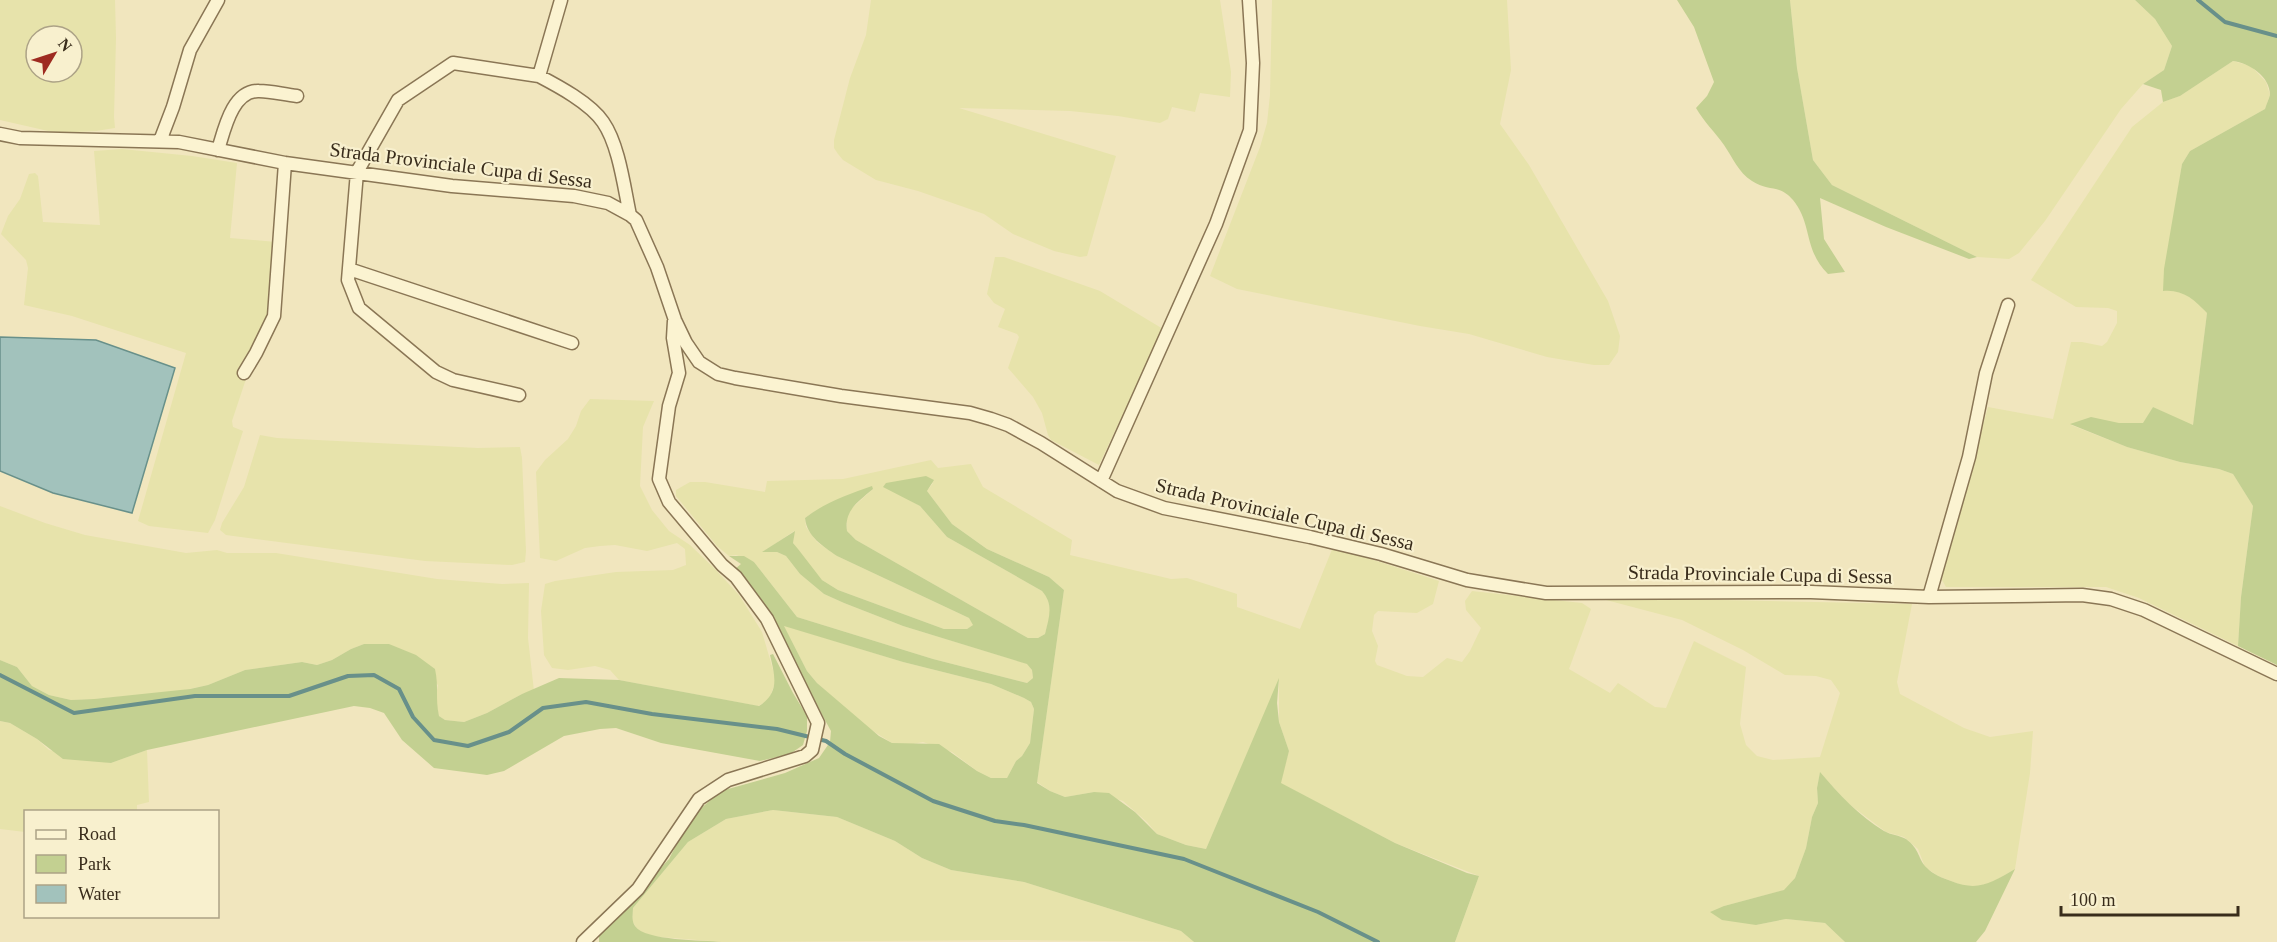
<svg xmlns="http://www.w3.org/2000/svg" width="2277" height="942" font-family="Georgia,serif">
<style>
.farmland{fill:#e7e3ab;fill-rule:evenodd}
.green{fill:#c3d091;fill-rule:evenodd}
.water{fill:#a2c2bc;stroke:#68908a;stroke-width:1.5}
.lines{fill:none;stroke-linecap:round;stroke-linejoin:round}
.stream{stroke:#68908a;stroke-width:4}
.minor-casing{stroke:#8a7655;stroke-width:15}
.minor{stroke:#fbf3d1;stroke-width:12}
.labels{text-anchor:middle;stroke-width:4.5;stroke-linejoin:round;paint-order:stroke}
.street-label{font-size:20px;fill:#392c1b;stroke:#f8f0ce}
</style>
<rect width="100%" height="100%" fill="#f1e6be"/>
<path class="farmland" d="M0 0H115L116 38 114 117 115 128 96 131 57 133 0 120ZM36 36H72V72H36Z
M871 0H1220L1231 72 1230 97 1200 93 1195 112 1172 107 1168 119 1160 123 1118 116 1070 111 959 108 1116 156 1087 256 1080 257 1054 251 1013 234 984 214 918 191 876 180 843 160 838 154 834 148V140L850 78 866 35Z
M1272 0H1507L1511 70 1500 124 1529 165 1608 301 1620 336 1618 352 1609 365H1594L1547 357 1469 334 1420 326 1237 289 1210 276 1260 147 1267 123 1270 95Z
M1790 0H2135L2155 19 2172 46 2164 70 2143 84 2121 109 2045 221 2019 253 2009 259 1977 257 1832 185 1813 160 1797 68Z
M2233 61 2251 66 2266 82 2270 95 2265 109 2190 151 2182 164 2175 208 2176 289 2196 301 2207 313 2193 426 2153 407 2144 423 2071 425 2127 447 2180 462 2219 469 2233 474 2253 506 2241 597 2238 646 2139 598 2106 587H1946L1942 580 1943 572 1988 407 2053 419 2071 342H2082L2102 346 2107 342 2117 323V311L2108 308 2076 307 2031 280 2132 127 2163 102 2180 96Z
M122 149 192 156 237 163 230 238 276 242 268 320 241 375 246 379 232 421 233 427 243 431 215 520 208 533 149 526 138 521 186 353 72 316 24 305 28 268 26 260 1 234 8 216 20 199 29 174 35 173 38 176 43 222 100 225 94 151Z
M995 257H1004L1100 291 1163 329 1099 465 1051 440 1048 435 1042 413 1033 397 1008 368 1019 337 1017 334 998 327 1005 309 994 303 987 294Z
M590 399 654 401 643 427 640 486 652 510 669 531 690 545 715 569 739 595 762 632 776 680 769 700 758 706 619 680 610 670 595 666 568 670 552 668 544 655 541 611 545 584 555 581 616 572 673 570 686 565 685 549 677 543 647 551 615 545 600 546 585 548 556 561 540 558 536 472 545 460 568 439 576 426 581 411Z
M260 435 277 438 478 448 520 447 522 458 526 551 525 562 512 565 425 561 226 535 220 530 222 523 244 487Z
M931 460 938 468 971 464 983 487 1072 540 1070 555 1171 579 1187 578 1237 594V607L1300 629 1333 547 1439 581 1433 604 1417 613 1378 611 1374 615 1372 631 1378 646 1375 661 1377 665 1407 676 1423 677 1447 658 1462 662 1470 651 1481 628 1466 610 1465 601 1472 591 1582 603 1591 609 1569 669 1610 693 1618 683 1655 707 1666 708 1694 641 1746 667 1740 724 1746 745 1757 756 1773 760 1820 757 1840 693 1831 680 1816 676 1785 675 1743 650 1682 620 1606 600 1627 598 1912 604 1897 682 1900 694 1964 728 1990 737 2033 731 2030 773 2015 869 1993 882 1979 886H1964L1938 876 1925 867 1918 849 1904 837 1886 832 1849 804 1820 773 1817 788 1818 803 1812 817 1806 848 1795 878 1785 890 1724 906 1756 925 1786 919 1825 923 1845 942H1455L1479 876 1395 843 1280 783 1289 751 1279 722V680L1206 849 1186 845 1157 834 1147 822 1123 801 1094 792 1065 797 1050 791 1037 782 1064 590 1049 577 987 549 952 524 927 491 933 483 906 498 920 506 947 537 1042 591 1047 597 1051 612 1045 634 1038 638H1028L856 540 847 531V515L851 509 873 489 852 494 812 513 805 518 806 527 817 542 837 556 969 618 974 625 967 629H944L838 590 822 580 802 556 793 543 794 531 763 552H777L786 556 800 574 824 594 844 603 903 626 1028 664 1032 670 1033 678 1027 683 933 659 797 617 754 562 736 555 729 556 717 546 676 496V490L690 482H705L765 492 767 481 843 479Z
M0 506 45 523 85 535 186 553 217 550 227 553H276L437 579 502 584 529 583 528 638 534 691 522 694 487 713 464 722 445 720 439 716 435 700 438 685 389 644H364L351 649 332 660 317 665 302 662 245 670 208 685 175 692 94 699 71 700 49 695 32 686 17 667 0 660Z
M783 625 903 662 991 684 1024 698 1031 702 1034 709 1030 743 1022 756 1016 761 1007 778H991L977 771 952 752 923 742 908 745 892 743 865 726 817 683 807 671Z
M0 721 10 723 37 739 49 750 111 763 147 750 149 802 137 805V811L26 812 25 832 0 829Z
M773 810 837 817 895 841 922 858 951 870 1024 882 1181 931 1194 942 1011 940 722 942 649 936 637 929 632 920 633 908 688 842 726 819Z"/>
<path class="green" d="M1677 0H1790L1797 68 1813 160 1832 185 1977 257 1969 259 1886 227 1820 198 1824 239 1845 272 1828 274C1803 249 1813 225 1793 200 1780 184 1768 192 1752 181 1738 172 1733 158 1724 145 1715 132 1704 122 1696 108L1707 96 1714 82 1694 27Z
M2135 0H2277V665L2238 646 2241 597 2253 506 2233 474 2219 469 2180 462 2127 447 2070 424 2091 417 2119 423H2143L2153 407 2193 425 2207 313C2194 299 2182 289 2163 291L2164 269 2182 164 2190 151 2265 109C2266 105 2269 99 2270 95 2270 76 2249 63 2233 61L2180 96 2163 102 2161 90 2143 84 2164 70 2172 46 2155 19Z
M926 476 934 480 927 491 952 524 987 549 1049 577 1064 590 1037 783 1050 791 1065 797 1094 792 1109 793 1135 812 1157 834 1186 845 1206 849 1279 678 1277 703 1279 722 1289 751 1281 783 1395 843 1467 873 1479 876 1455 942H1194L1181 931 1024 882 951 870 922 858 895 841 837 817 773 810 726 819 688 842 633 908C633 914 631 920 635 926 645 941 703 940 722 942H599V936L669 859 691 817 721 791 785 773 819 758 830 742 831 731 779 637 735 569 741 564 729 556H744L754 562 797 617 933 659 1027 683 1033 678 1032 670 1027 664 903 626 844 603 824 594 800 574 786 556 777 552H762L795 531 793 543 798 549 822 580 838 590 944 629H967L973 625 969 618 837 556C823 546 807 537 805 518 824 503 849 494 872 486L873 489C859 501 844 510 847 531L856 540 1028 638H1038L1045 634C1049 617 1054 605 1042 591L947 537 920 506 883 487 886 483ZM784 626 903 662 991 684 1024 698 1031 702 1034 709 1030 743 1022 756 1016 761 1007 778H991L977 771 939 744 892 743 879 736 817 683 807 671Z
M364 644H389L416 655 435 669C439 687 435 698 439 716L445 720 464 722 487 713 522 694 559 678 619 680 759 706C780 693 775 676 770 655L773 654 793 693 807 716V731L803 745 790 754 760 761 661 743 616 728 600 729 564 736 504 771 487 775 434 768 402 740 384 713 370 708 354 706 147 750 111 763 63 759 37 739 10 723 0 721V660L17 667 32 686 49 695 71 700 94 699 190 689 208 685 245 670 302 662 317 665 332 660 351 649Z
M1820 772C1839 794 1859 816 1884 831 1891 835 1899 835 1906 839 1920 849 1918 860 1927 868 1933 874 1942 878 1951 881 1978 892 1991 883 2015 869L1985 931 1976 942H1845L1825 923 1786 919 1756 925 1722 920 1710 912 1724 906 1784 890 1795 878 1806 848 1812 817 1818 803 1817 788Z"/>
<path class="water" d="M0 337 96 340 175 368 132 513 53 493 0 471Z"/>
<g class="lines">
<path class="stream" d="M2198 0 2225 22 2277 36
M0 675 74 713 195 696H289L348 676 374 675 399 689 413 717 434 740 468 746 509 732 543 708 586 702 652 714 777 729 826 741 845 754 933 801 995 821 1024 825 1184 859 1318 912 1378 942"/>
<defs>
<path id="minor" d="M561 0 539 76C558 86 590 103 603 122 619 145 624 187 630 215
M0 134 20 138 179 142 285 163 452 186 574 196 608 203 630 215 636 220 657 267 675 320 686 343 699 362 718 374 735 378 841 396 970 413 991 419 1008 425 1041 443 1117 491 1164 508 1310 537 1381 554 1467 580 1546 593 1811 592 1929 597 2082 595 2111 599 2144 610 2277 674
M160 141 173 107 190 50 218 0
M218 150C224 131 232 90 259 91 272 91 285 95 297 96
M349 269 572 343
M244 373 256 353 274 316 285 163
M519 395 453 380 436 372 359 308 348 280 357 172 398 100 453 63 539 76
M1101 481 1216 224 1250 130 1253 63 1249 0
M1929 597 1969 457 1986 373 2008 305
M583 942 638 889 699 799 728 780 805 756 812 750 818 723 767 619 736 577 722 565 669 502 659 479 669 406 679 373 673 338 674 321"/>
</defs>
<use href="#minor" class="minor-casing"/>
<use href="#minor" class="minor"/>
</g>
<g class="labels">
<g class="street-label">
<text transform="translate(461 165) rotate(7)" y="7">Strada Provinciale Cupa di Sessa</text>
<text transform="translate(1285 514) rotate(13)" y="7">Strada Provinciale Cupa di Sessa</text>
<text transform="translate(1760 574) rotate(1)" y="7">Strada Provinciale Cupa di Sessa</text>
</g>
</g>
<rect x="24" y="810" width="195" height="108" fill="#f8f0ce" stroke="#aca286" stroke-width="1.5"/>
<rect x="36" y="830" width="30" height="9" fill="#fbf3d1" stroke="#aca286" stroke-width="1.5"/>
<text x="78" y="840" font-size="18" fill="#392c1b">Road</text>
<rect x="36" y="855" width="30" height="18" fill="#c3d091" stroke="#aca286" stroke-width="1.5"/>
<text x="78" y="870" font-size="18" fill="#392c1b">Park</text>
<rect x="36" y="885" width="30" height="18" fill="#a2c2bc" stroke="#aca286" stroke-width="1.5"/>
<text x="78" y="900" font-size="18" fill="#392c1b">Water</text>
<g transform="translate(54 54) rotate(51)"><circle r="28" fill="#f8f0ce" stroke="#aca286" stroke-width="1.5"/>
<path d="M0-4.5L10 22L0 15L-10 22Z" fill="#9e2b21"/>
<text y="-9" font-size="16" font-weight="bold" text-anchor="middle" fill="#392c1b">N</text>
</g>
<path d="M2061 906v9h177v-9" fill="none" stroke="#392c1b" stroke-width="3"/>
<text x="2070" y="906" font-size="18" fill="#392c1b" stroke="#f8f0ce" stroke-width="4.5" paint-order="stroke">100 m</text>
</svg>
